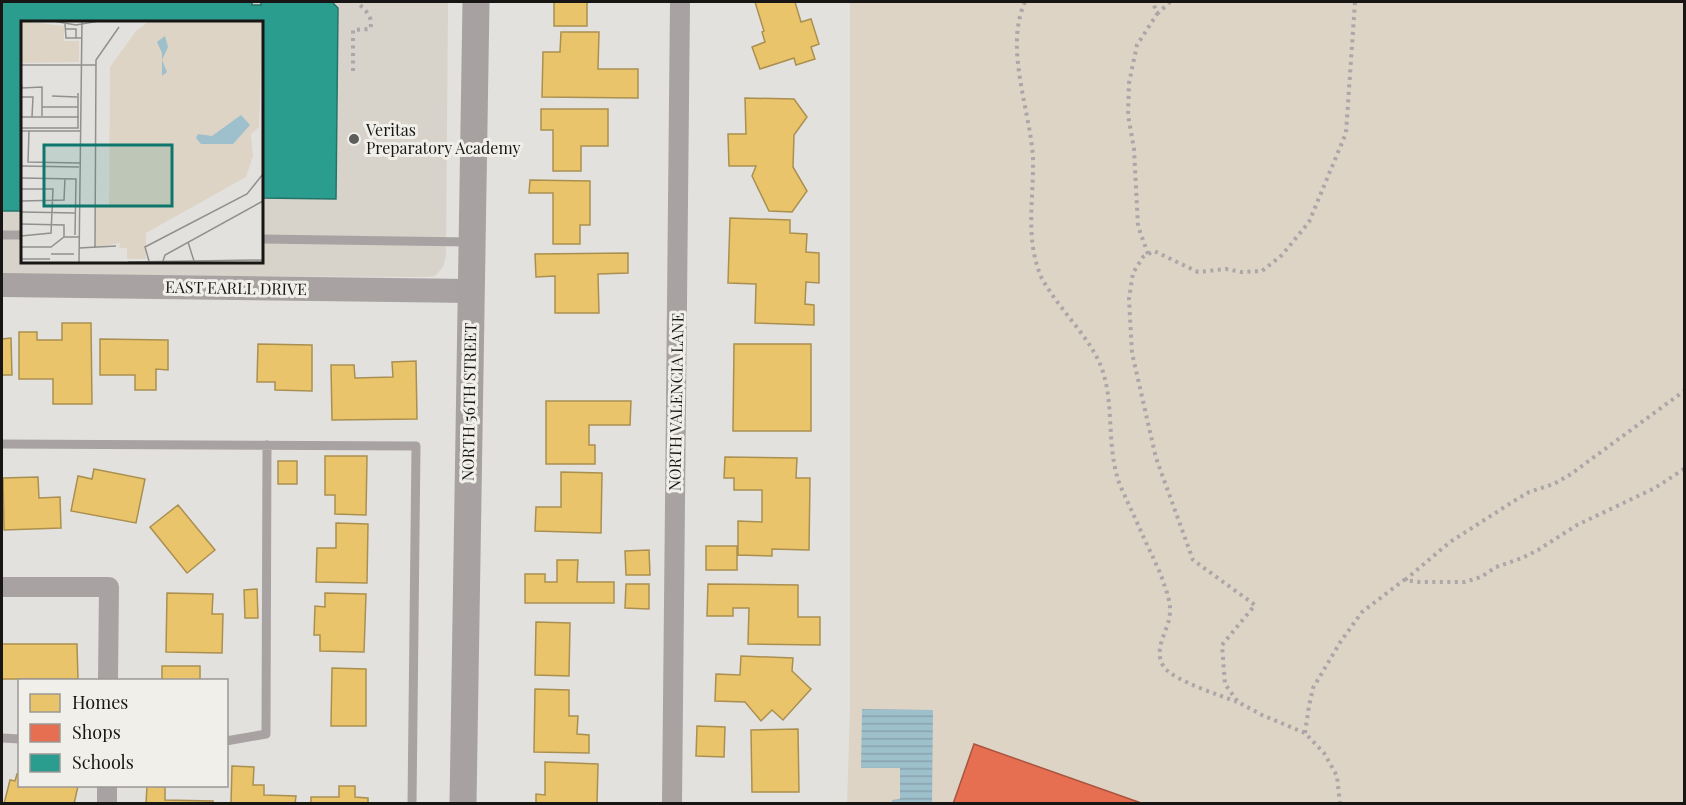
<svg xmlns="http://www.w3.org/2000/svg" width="1686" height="805" font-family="'Playfair Display',serif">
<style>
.built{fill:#d7d2ca;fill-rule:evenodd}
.green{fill:#ddd4c5}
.water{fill:url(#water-rules)}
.homes{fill:#e9c46a;stroke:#aa9050;stroke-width:1.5}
.shops{fill:#e76f51;stroke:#a9543f;stroke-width:1.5}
.schools{fill:#2a9d8f;stroke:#24746a;stroke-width:1.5}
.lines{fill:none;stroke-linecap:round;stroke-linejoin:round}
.path{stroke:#aba6a7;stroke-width:4;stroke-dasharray:3 4.5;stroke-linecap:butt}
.service{stroke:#a8a3a2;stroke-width:9}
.minor{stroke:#a8a3a2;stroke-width:20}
.tertiary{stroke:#a8a3a2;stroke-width:24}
.secondary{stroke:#a8a1a2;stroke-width:27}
.poi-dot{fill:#5e5d5b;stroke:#f1efea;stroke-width:2}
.labels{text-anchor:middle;stroke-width:6;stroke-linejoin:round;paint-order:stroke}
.poi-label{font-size:16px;fill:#171615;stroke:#f1efea;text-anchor:start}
.street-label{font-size:16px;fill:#171615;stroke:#f1efea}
.inset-road{fill:none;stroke:#91908e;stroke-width:1.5}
.view{fill:#0f766e;fill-opacity:0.15;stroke:#0f766e;stroke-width:3}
.inset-edge{fill:none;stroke:#171615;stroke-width:3}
</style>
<defs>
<pattern id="water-rules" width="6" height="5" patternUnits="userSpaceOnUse" patternTransform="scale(1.5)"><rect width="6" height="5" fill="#9ebfcc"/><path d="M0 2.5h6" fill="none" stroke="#87a3ae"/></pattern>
</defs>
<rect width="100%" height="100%" fill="#e3e1de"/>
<path class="built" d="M2 2H448L446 255 443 267 435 276 428 277 2 275ZM22 22H261V261H22Z"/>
<path class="green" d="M850 2H1684V803L847 804 850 710Z"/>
<path class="water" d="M862 709 933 710 932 803H892V800L900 799V768H861Z"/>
<path class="homes" d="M554 2H587V26H554Z
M755 2H795L801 22 811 19 819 44 811 47 815 59 796 65 794 58 760 69 752 47 765 42 762 32 764 31Z
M561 32H599L598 69H638V98L542 97 543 52H560Z
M745 98 794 99 807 117 794 135 793 167 807 191 792 212 769 211 752 176 756 166H729L728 134H746Z
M541 109H608V146H581V171H553V130H541Z
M530 180 590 181V225H580V244H553V193H529Z
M730 218 790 220V233L807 234 806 252 819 253V283L806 282 805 304 814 305V325L755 323 756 284 728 283Z
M628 253V273L598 274 599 313H555V276L536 277 535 254Z
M62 323H91L92 404H53V379H19V332H37V340H62Z
M11 338 12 375H2V339Z
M100 339 168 340V370L156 369V390H135V375H100Z
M258 344 312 345V391L275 390V382H257Z
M734 344H811V431H733Z
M416 361 417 419 332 420 331 365H354L355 378 393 377 392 362Z
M546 401H631L630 425H589V445H595V464H546Z
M325 456H367L366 515 335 514V495H325Z
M725 457 797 458 796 478H810L809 550 772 549V556L738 555V521L762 522V490H734V478H724Z
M278 461H297V484H278Z
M94 469 145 479 136 523 71 511 78 476 92 479Z
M561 472 602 473 601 533 535 531 536 507H561Z
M38 477 39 498 60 497 61 528 4 530 3 478Z
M178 505 215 550 187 573 150 527Z
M336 523 368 524 367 583 316 582 317 548H336Z
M706 546H737V570H706Z
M649 550 650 575H626L625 551Z
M557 560H578L577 582H614V603H525V574H545V582H557Z
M626 584H649V609L625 608Z
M708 584 798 585V617H820V645L748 644 749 608H733V616H707Z
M257 589 258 618H245L244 590Z
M167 593 213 594 212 614H223L222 653 166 652Z
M325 593 366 594 364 652 320 651V635H314L315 606 325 607Z
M536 622 570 623 569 676 535 675Z
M2 644H77L78 679H2Z
M741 656 793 658 792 671 811 689 783 720 772 710 761 721 745 702 715 701 716 674 740 675Z
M162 666H200V680H162Z
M332 668 366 669V726H331Z
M535 689 569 690V716H578L577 734 589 735V753L534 752Z
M697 726 725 727 724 757 696 756Z
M798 729 799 792H752L751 730Z
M545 762 598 764 597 804H536V794L545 795Z
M232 766 254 767 253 785H264V795L296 796 295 804H231Z
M17 774 20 775V786H78L74 804H4L10 780 15 781Z
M147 786 165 787V800L213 801V804H146Z
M339 786H355V797L368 798V804H311V797H339Z"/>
<path class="shops" d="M974 744 1144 804H953Z"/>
<path class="schools" d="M2 2H252V5H261V2H332L338 8 336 199 261 198V22H22V211H2Z"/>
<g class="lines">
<path class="path" d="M1025 2C1004 48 1030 109 1033 158 1034 197 1025 236 1040 274 1042 280 1046 285 1049 290 1065 315 1092 341 1102 369 1114 403 1107 441 1117 476 1119 485 1124 493 1127 501 1136 519 1143 537 1152 555 1156 564 1161 574 1164 584 1168 595 1172 607 1169 619 1166 634 1153 651 1164 667 1174 681 1220 695 1237 702
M1157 14 1170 2
M353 71V30L370 29C374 17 365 10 357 2
M1148 254 1138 226 1134 149 1128 115 1129 83 1137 45 1157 14 1153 2
M1405 580 1450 542 1514 501 1529 492 1554 484 1571 474 1684 391
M1305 733 1309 706 1313 688 1341 641 1362 612 1404 580 1419 582H1465L1481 577 1496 567 1522 558 1538 550 1577 525 1655 488 1684 469
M1340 804 1337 776 1324 753 1305 733 1262 715 1238 702 1225 684 1222 645 1255 605 1193 560 1156 458 1132 353 1129 299 1133 273 1143 257 1154 251 1198 272 1226 269 1241 272 1262 271 1282 255 1309 222 1346 133 1355 2"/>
<path class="service" d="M2 235H22
M261 239 470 242
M2 444 416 446 412 804
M2 738 20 739
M226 741 266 734 267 445"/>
<path class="minor" d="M2 587H109L108 680
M107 804V786
M672 804 680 2"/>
<path class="tertiary" d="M2 285 471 291"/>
<path class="secondary" d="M463 804 476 2"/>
</g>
<circle class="poi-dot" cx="354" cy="139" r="6"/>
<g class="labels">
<g class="poi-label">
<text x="366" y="136">Veritas<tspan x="366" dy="18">Preparatory Academy</tspan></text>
</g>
<g class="street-label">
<text transform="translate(236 288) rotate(1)" y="6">EAST EARLL DRIVE</text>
<text transform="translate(469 402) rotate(-89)" y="6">NORTH 56TH STREET</text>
<text transform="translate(676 402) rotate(-89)" y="6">NORTH VALENCIA LANE</text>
</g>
</g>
<g transform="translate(21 21)">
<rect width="242" height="242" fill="#e3e1de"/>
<path d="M128 0H241L238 106 230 113 232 135 225 156 125 212V238H106V227H98L99 222 75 226V186L88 185 89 46 115 10Z" fill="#ddd4c5"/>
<path d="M1 0 43 5V20H58V41L1 42Z" fill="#ddd4c5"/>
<path d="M144 15 147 26 141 39 146 51 141 55V32L136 21ZM220 94 229 104 212 123H180L175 117 177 113 191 115Z" fill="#9ebfcc"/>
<path class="inset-road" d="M32 0 55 4 78 0M44 3 45 17H61M45 8H55V17M0 44H75M0 61 1 67 21 66V95M31 75 56 76M0 76H12L11 96M21 86H57M0 96H58M0 107H57V72M0 110H60M8 110 7 141 59 142M0 145 58 146M0 157 55 158 54 214M0 168H32L30 212 0 215M0 180 43 179 44 157M0 191 55 192M0 203 43 204V216M167 221 173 240M0 226H30L43 216H58M58 227 95 225M74 227 75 39 98 6M30 233H53M0 238H29M128 240 124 226 226 173 242 153M142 240 144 234 242 180M58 241 61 0M107 241 242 239"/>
<path class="view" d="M23 124H151V185H23Z"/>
<rect width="242" height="242" class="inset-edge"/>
</g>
<rect width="1686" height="805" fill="none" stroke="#171615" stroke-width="6"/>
<rect x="18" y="679" width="210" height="108" fill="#f1efea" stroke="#9a9895" stroke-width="1.5"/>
<rect x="30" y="694" width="30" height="18" fill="#e9c46a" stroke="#9a9895" stroke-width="1.5"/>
<text x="72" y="709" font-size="18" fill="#171615">Homes</text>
<rect x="30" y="724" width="30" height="18" fill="#e76f51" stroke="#9a9895" stroke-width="1.5"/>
<text x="72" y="739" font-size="18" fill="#171615">Shops</text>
<rect x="30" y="754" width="30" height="18" fill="#2a9d8f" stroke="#9a9895" stroke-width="1.5"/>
<text x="72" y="769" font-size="18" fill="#171615">Schools</text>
</svg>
